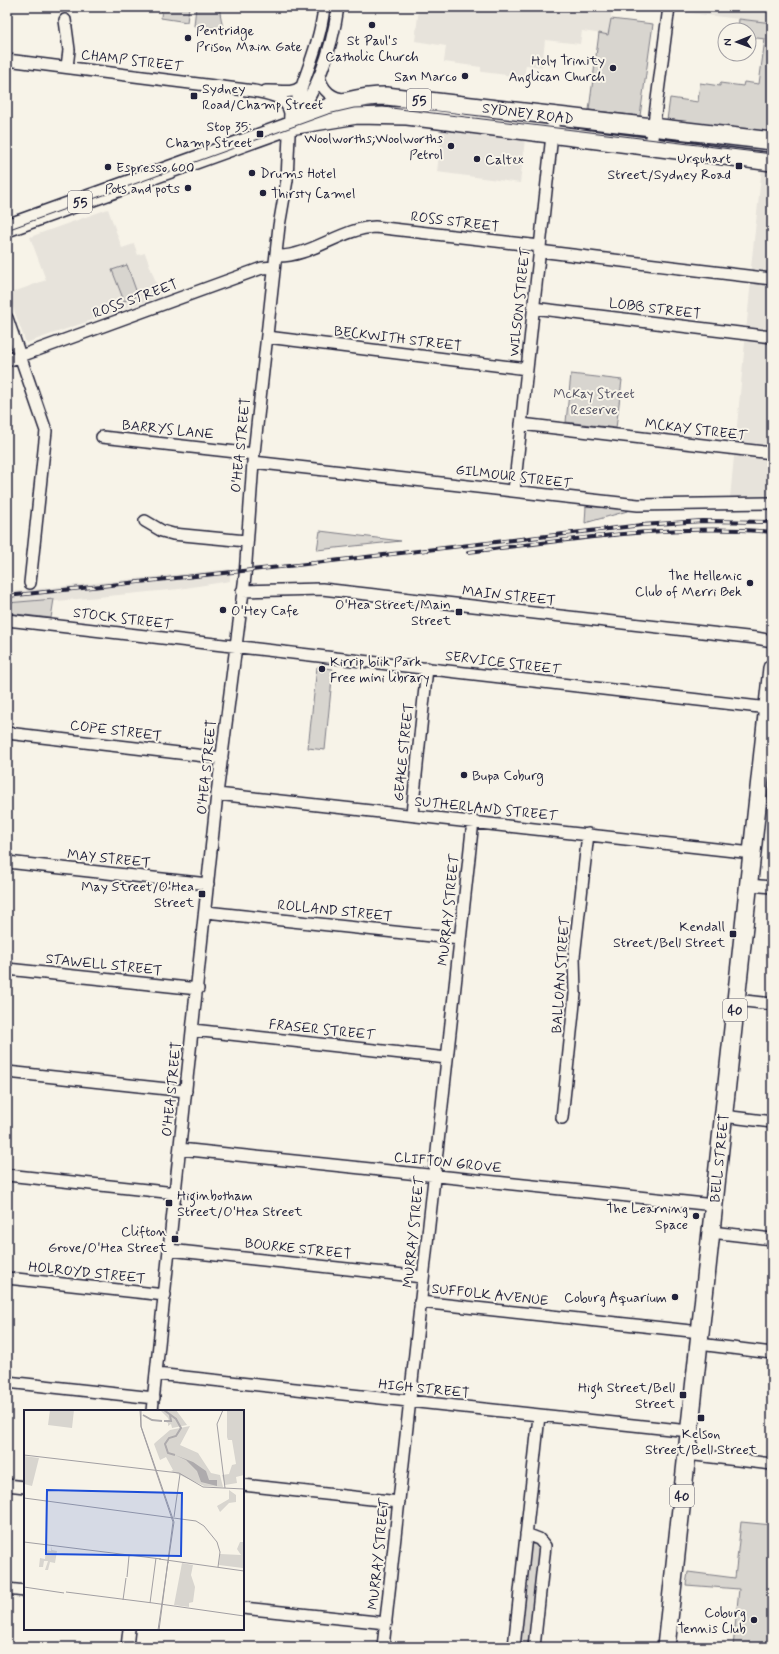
<svg xmlns="http://www.w3.org/2000/svg" width="779" height="1654" font-family="Mynerve,sans-serif">
<style>
.built{fill:#e7e3db}
.green{fill:#d8d5cf;stroke:#7d7c85}
.lines{fill:none;stroke-linecap:round;stroke-linejoin:round}
.minor-casing{stroke:#22223b;stroke-width:14}
.highway-casing{stroke:#22223b;stroke-width:20}
.minor{stroke:#f7f3e8;stroke-width:11}
.highway{stroke:#f7f3e8;stroke-width:17}
.tram{stroke:#22223b;stroke-width:1}
.rail-casing{stroke:#22223b;stroke-width:4}
.rail{stroke:#f7f3e8;stroke-width:2.5;stroke-dasharray:8;stroke-linecap:butt}
.poi-dot{fill:#22223b;stroke:#f7f3e8;stroke-width:1.5}
.labels{text-anchor:middle;stroke-width:4;stroke-linejoin:round;paint-order:stroke}
.shield{fill:#f7f3e8;stroke:#62616f;stroke-width:1}
.shield-label{font-size:13px;font-weight:bold;fill:#22223b}
.poi-label{font-size:14px;fill:#22223b;stroke:#f7f3e8;text-anchor:end}
.street-label{font-size:14px;fill:#22223b;stroke:#f7f3e8}
.park-label{font-size:14px;fill:#504f60;stroke:#f7f3e8}
.inset-river{fill:none;stroke:#aeabad;stroke-width:2}
.inset-road{fill:none;stroke:#a29fa3;stroke-width:1}
.view{fill:#1d4ed8;fill-opacity:0.15;stroke:#1d4ed8;stroke-width:2}
.inset-edge{fill:none;stroke:#22223b;stroke-width:2}
</style>
<rect width="100%" height="100%" fill="#f7f3e8"/>
<filter id="ink" filterUnits="userSpaceOnUse"><feTurbulence type="fractalNoise" baseFrequency=".025" numOctaves="2"/><feDisplacementMap in="SourceGraphic" scale="8" xChannelSelector="R" yChannelSelector="G"/><feConvolveMatrix kernelMatrix="1 2 1 2 8 2 1 2 1" color-interpolation-filters="sRGB"/></filter>
<g filter="url(#ink)">
<path class="built" d="M419 7H612L609 35 582 31 580 44 545 40 542 67 526 65 524 77 482 72 481 71V67L444 62 446 46 415 41Z
M683 7H772V23L682 12Z
M442 128 525 139 520 183 437 172Z
M762 168 772 170V497L730 498 751 280V267Z
M108 209 122 248 134 244 138 255 145 253 161 296 26 343 8 294 46 280 30 237Z
M230 569V581L179 589 7 606V592Z"/>
<path class="green" d="M162 7H189L187 22 161 18Z
M196 7H219L223 29 194 26Z
M611 19 653 24 640 116 589 110 599 33 608 35Z
M739 19 772 23V133L667 120 670 98 698 102 700 83 720 86V83L743 86 744 82 759 84 765 39 749 37V30H738Z
M127 265 138 296 124 301 112 270Z
M571 374 622 380 616 428 566 422Z
M586 506 631 510 585 523Z
M320 531 401 541 317 550Z
M54 599 51 618 7 613V603Z
M317 667 333 669 325 750 308 748Z
M741 1522 772 1525V1647H733L739 1589 686 1585 688 1572 735 1578Z
M531 1544 537 1545 540 1549 530 1647H517L529 1545Z"/>
<g class="lines">
<defs>
<path id="minor" d="M65 20 69 50 67 67
M7 60 254 91C268 94 287 96 290 113L287 180 279 226 253 462 245 576 217 794 152 1411
M319 76C322 90 332 100 348 99
M266 91C278 90 292 95 301 87
M292 118C302 80 320 46 324 7
M290 126C317 93 332 49 338 7
M651 146 669 7
M539 251 772 279
M276 256C309 258 342 228 375 227L540 246
M533 308 772 337
M7 318 46 431 30 583
M267 337 527 369
M7 361 262 268 274 267
M521 424 772 453
M102 437 254 454
M253 462 638 505 772 503
M514 491 554 116
M145 521 162 531 173 534 246 541
M242 591 322 589 756 638 772 641
M7 620 768 708
M7 733 222 758
M217 794 752 853
M412 814 427 668
M7 862 208 884
M749 885 772 887
M206 912 460 939
M7 969 198 989
M736 1000 772 1004
M193 1030 447 1058
M7 1072 186 1091
M723 1116 772 1122
M562 1118 575 994 574 957 588 834
M180 1149 714 1205
M7 1175 175 1193
M711 1232 772 1239
M169 1250 423 1277
M7 1278 165 1295
M420 1302 700 1332
M699 1344 772 1353
M156 1374 689 1431
M7 1382 154 1398
M687 1454 772 1464
M7 1485 25 1487
M243 1485 399 1502
M526 1534 539 1539 545 1546 534 1647
M7 1589 25 1591
M243 1608 386 1623
M127 1647 129 1629
M383 1647 473 821
M514 1647 539 1416"/>
<path id="highway" d="M309 116C334 103 358 96 386 96L772 141
M7 228 290 126 357 115 407 116 772 162
M666 1647 772 668"/>
</defs>
<use href="#minor" class="minor-casing"/>
<use href="#highway" class="highway-casing"/>
<use href="#minor" class="minor"/>
<use href="#highway" class="highway"/>
<path class="tram" d="M7 230 328 114 354 108 383 107 772 154"/>
<defs>
<path id="rail" d="M468 552C569 540 671 523 772 532
M7 596 280 567 642 525 702 521 772 522"/>
</defs>
<use href="#rail" class="rail-casing"/>
<use href="#rail" class="rail"/>
</g>
</g>
<g class="poi-dot">
<circle cx="372" cy="25" r="4"/>
<circle cx="188" cy="38" r="4"/>
<circle cx="613" cy="68" r="4"/>
<circle cx="465" cy="76" r="4"/>
<rect x="190" y="92" width="8" height="8" rx="2"/>
<rect x="256" y="130" width="8" height="8" rx="2"/>
<circle cx="451" cy="146" r="4"/>
<circle cx="477" cy="159" r="4"/>
<rect x="735" y="162" width="8" height="8" rx="2"/>
<circle cx="108" cy="167" r="4"/>
<circle cx="252" cy="173" r="4"/>
<circle cx="188" cy="188" r="4"/>
<circle cx="263" cy="193" r="4"/>
<circle cx="750" cy="583" r="4"/>
<circle cx="223" cy="610" r="4"/>
<rect x="455" y="608" width="8" height="8" rx="2"/>
<circle cx="322" cy="669" r="4"/>
<circle cx="464" cy="775" r="4"/>
<rect x="198" y="890" width="8" height="8" rx="2"/>
<rect x="729" y="930" width="8" height="8" rx="2"/>
<rect x="165" y="1199" width="8" height="8" rx="2"/>
<circle cx="696" cy="1216" r="4"/>
<rect x="171" y="1235" width="8" height="8" rx="2"/>
<circle cx="675" cy="1297" r="4"/>
<rect x="679" y="1391" width="8" height="8" rx="2"/>
<rect x="697" y="1414" width="8" height="8" rx="2"/>
<circle cx="754" cy="1620" r="4"/>
</g>
<g class="labels">
<g class="shield">
<rect x="407" y="89" width="24" height="22" rx="3"/>
<rect x="68" y="191" width="24" height="22" rx="3"/>
<rect x="723" y="999" width="24" height="22" rx="3"/>
<rect x="670" y="1485" width="24" height="22" rx="3"/>
</g>
<g class="shield-label">
<text x="419" y="105">55</text>
<text x="80" y="207">55</text>
<text x="735" y="1015">40</text>
<text x="682" y="1501">40</text>
</g>
<g class="poi-label">
<text x="196" y="35" text-anchor="start">Pentridge<tspan x="196" dy="16">Prison Main Gate</tspan></text>
<text x="372" y="45" text-anchor="middle">St Paul's<tspan x="372" dy="16">Catholic Church</tspan></text>
<text x="605" y="65">Holy Trinity<tspan x="605" dy="16">Anglican Church</tspan></text>
<text x="457" y="81">San Marco</text>
<text x="202" y="93" text-anchor="start">Sydney<tspan x="202" dy="16">Road/Champ Street</tspan></text>
<text x="252" y="131">Stop 35:<tspan x="252" dy="16">Champ Street</tspan></text>
<text x="443" y="143">Woolworths;Woolworths<tspan x="443" dy="16">Petrol</tspan></text>
<text x="731" y="163">Urquhart<tspan x="731" dy="16">Street/Sydney Road</tspan></text>
<text x="485" y="164" text-anchor="start">Caltex</text>
<text x="116" y="172" text-anchor="start">Espresso 600</text>
<text x="260" y="178" text-anchor="start">Drums Hotel</text>
<text x="180" y="193">Pots and pots</text>
<text x="271" y="198" text-anchor="start">Thirsty Camel</text>
<text x="742" y="580">The Hellenic<tspan x="742" dy="16">Club of Merri Bek</tspan></text>
<text x="451" y="609">O'Hea Street/Main<tspan x="451" dy="16">Street</tspan></text>
<text x="231" y="615" text-anchor="start">O'Hey Cafe</text>
<text x="330" y="666" text-anchor="start">Kirrip biik Park<tspan x="330" dy="16">Free mini library</tspan></text>
<text x="472" y="780" text-anchor="start">Bupa Coburg</text>
<text x="194" y="891">May Street/O'Hea<tspan x="194" dy="16">Street</tspan></text>
<text x="725" y="931">Kendall<tspan x="725" dy="16">Street/Bell Street</tspan></text>
<text x="177" y="1200" text-anchor="start">Higinbotham<tspan x="177" dy="16">Street/O'Hea Street</tspan></text>
<text x="688" y="1213">The Learning<tspan x="688" dy="16">Space</tspan></text>
<text x="167" y="1236">Clifton<tspan x="167" dy="16">Grove/O'Hea Street</tspan></text>
<text x="667" y="1302">Coburg Aquarium</text>
<text x="675" y="1392">High Street/Bell<tspan x="675" dy="16">Street</tspan></text>
<text x="701" y="1438" text-anchor="middle">Kelson<tspan x="701" dy="16">Street/Bell Street</tspan></text>
<text x="746" y="1617">Coburg<tspan x="746" dy="16">Tennis Club</tspan></text>
</g>
<g class="street-label">
<text transform="translate(132 60) rotate(7)" y="5">CHAMP STREET</text>
<text transform="translate(528 113) rotate(7)" y="5">SYDNEY ROAD</text>
<text transform="translate(455 221) rotate(7)" y="5">ROSS STREET</text>
<text transform="translate(135 298) rotate(-20)" y="5">ROSS STREET</text>
<text transform="translate(519 302) rotate(-84)" y="5">WILSON STREET</text>
<text transform="translate(655 308) rotate(7)" y="5">LOBB STREET</text>
<text transform="translate(398 338) rotate(7)" y="5">BECKWITH STREET</text>
<text transform="translate(168 429) rotate(6)" y="5">BARRYS LANE</text>
<text transform="translate(696 429) rotate(7)" y="5">MCKAY STREET</text>
<text transform="translate(240 445) rotate(-84)" y="5">O'HEA STREET</text>
<text transform="translate(514 476) rotate(7)" y="5">GILMOUR STREET</text>
<text transform="translate(509 595) rotate(6)" y="5">MAIN STREET</text>
<text transform="translate(123 618) rotate(7)" y="5">STOCK STREET</text>
<text transform="translate(503 662) rotate(7)" y="5">SERVICE STREET</text>
<text transform="translate(116 730) rotate(7)" y="5">COPE STREET</text>
<text transform="translate(403 752) rotate(-84)" y="5">GEAKE STREET</text>
<text transform="translate(206 767) rotate(-84)" y="5">O'HEA STREET</text>
<text transform="translate(486 808) rotate(6)" y="5">SUTHERLAND STREET</text>
<text transform="translate(109 858) rotate(6)" y="5">MAY STREET</text>
<text transform="translate(335 910) rotate(6)" y="5">ROLLAND STREET</text>
<text transform="translate(448 910) rotate(-84)" y="5">MURRAY STREET</text>
<text transform="translate(104 964) rotate(6)" y="5">STAWELL STREET</text>
<text transform="translate(560 975) rotate(-86)" y="5">BALLOAN STREET</text>
<text transform="translate(322 1029) rotate(6)" y="5">FRASER STREET</text>
<text transform="translate(171 1089) rotate(-84)" y="5">O'HEA STREET</text>
<text transform="translate(719 1158) rotate(-84)" y="5">BELL STREET</text>
<text transform="translate(448 1162) rotate(6)" y="5">CLIFTON GROVE</text>
<text transform="translate(413 1232) rotate(-84)" y="5">MURRAY STREET</text>
<text transform="translate(298 1248) rotate(6)" y="5">BOURKE STREET</text>
<text transform="translate(87 1272) rotate(6)" y="5">HOLROYD STREET</text>
<text transform="translate(490 1294) rotate(6)" y="5">SUFFOLK AVENUE</text>
<text transform="translate(424 1388) rotate(6)" y="5">HIGH STREET</text>
<text transform="translate(378 1554) rotate(-84)" y="5">MURRAY STREET</text>
</g>
<g class="park-label">
<text x="594" y="398">McKay Street<tspan x="594" dy="16">Reserve</tspan></text>
</g>
</g>
<g transform="translate(24 1410)">
<rect width="220" height="220" fill="#f7f3e8"/>
<path d="M26 0H50L48 18 24 15ZM136 0H152L163 15 148 18 147 14 144 16V13L140 11H145L144 8ZM203 0H220V65L212 67 213 73 201 75 198 65 205 64 208 55 212 54 208 30H204L203 27ZM166 16 156 35 174 43 187 63 196 65 199 77 180 76 147 61 149 60 142 47 136 50 130 34 132 32 146 20ZM0 46 15 48 8 76 0 74ZM205 80 212 85V92L205 93 196 102 193 96 205 89ZM216 132H220L219 158 195 155 196 144 217 145 213 139ZM28 136V140L33 141 31 153 26 152 24 160H21L24 151H20L19 157H15L16 148 21 149 22 140 27 141ZM158 153 169 155 167 165 171 177 169 192 165 193V197L150 195Z" fill="#d8d5cf"/>
<path d="M151 45 169 52 182 61 185 70H193V76L177 72 173 61 162 50Z" fill="#aeabad"/>
<path class="inset-river" d="M140 0 152 9 157 18 152 26 145 28 141 34 144 43 151 45M119 5 128 10 138 11M140 11H147L146 5"/>
<path class="inset-road" d="M116 0 117 16 150 112 144 153M117 0V17L149 112 135 220M199 0 193 14 201 78M0 45 155 63 179 77 220 79M0 88 172 111 180 116 193 132 196 142 194 157M150 107 156 64M0 132 137 149M135 149 220 161M103 167 105 146M0 177 40 183M42 182 129 193M99 190 102 168M126 193 132 148M129 193 192 202M192 202 220 206M134 220 144 152"/>
<path class="view" d="M23 80 158 83 157 146 22 144Z"/>
<rect width="220" height="220" class="inset-edge"/>
</g>
<rect width="779" height="1654" fill="none" stroke="#f7f3e8" stroke-width="24"/>
<rect x="12" y="12" width="755" height="1630" fill="none" stroke="#22223b" stroke-width="1.5" filter="url(#ink)"/>
<g transform="translate(737 42) rotate(269)"><circle r="19" fill="#f7f3e8" stroke="#a29fa3"/>
<path d="M0-3L7 15L0 10L-7 15Z" fill="#22223b"/>
<text y="-6" font-size="11" font-weight="bold" text-anchor="middle" fill="#22223b">N</text>
</g>
</svg>
